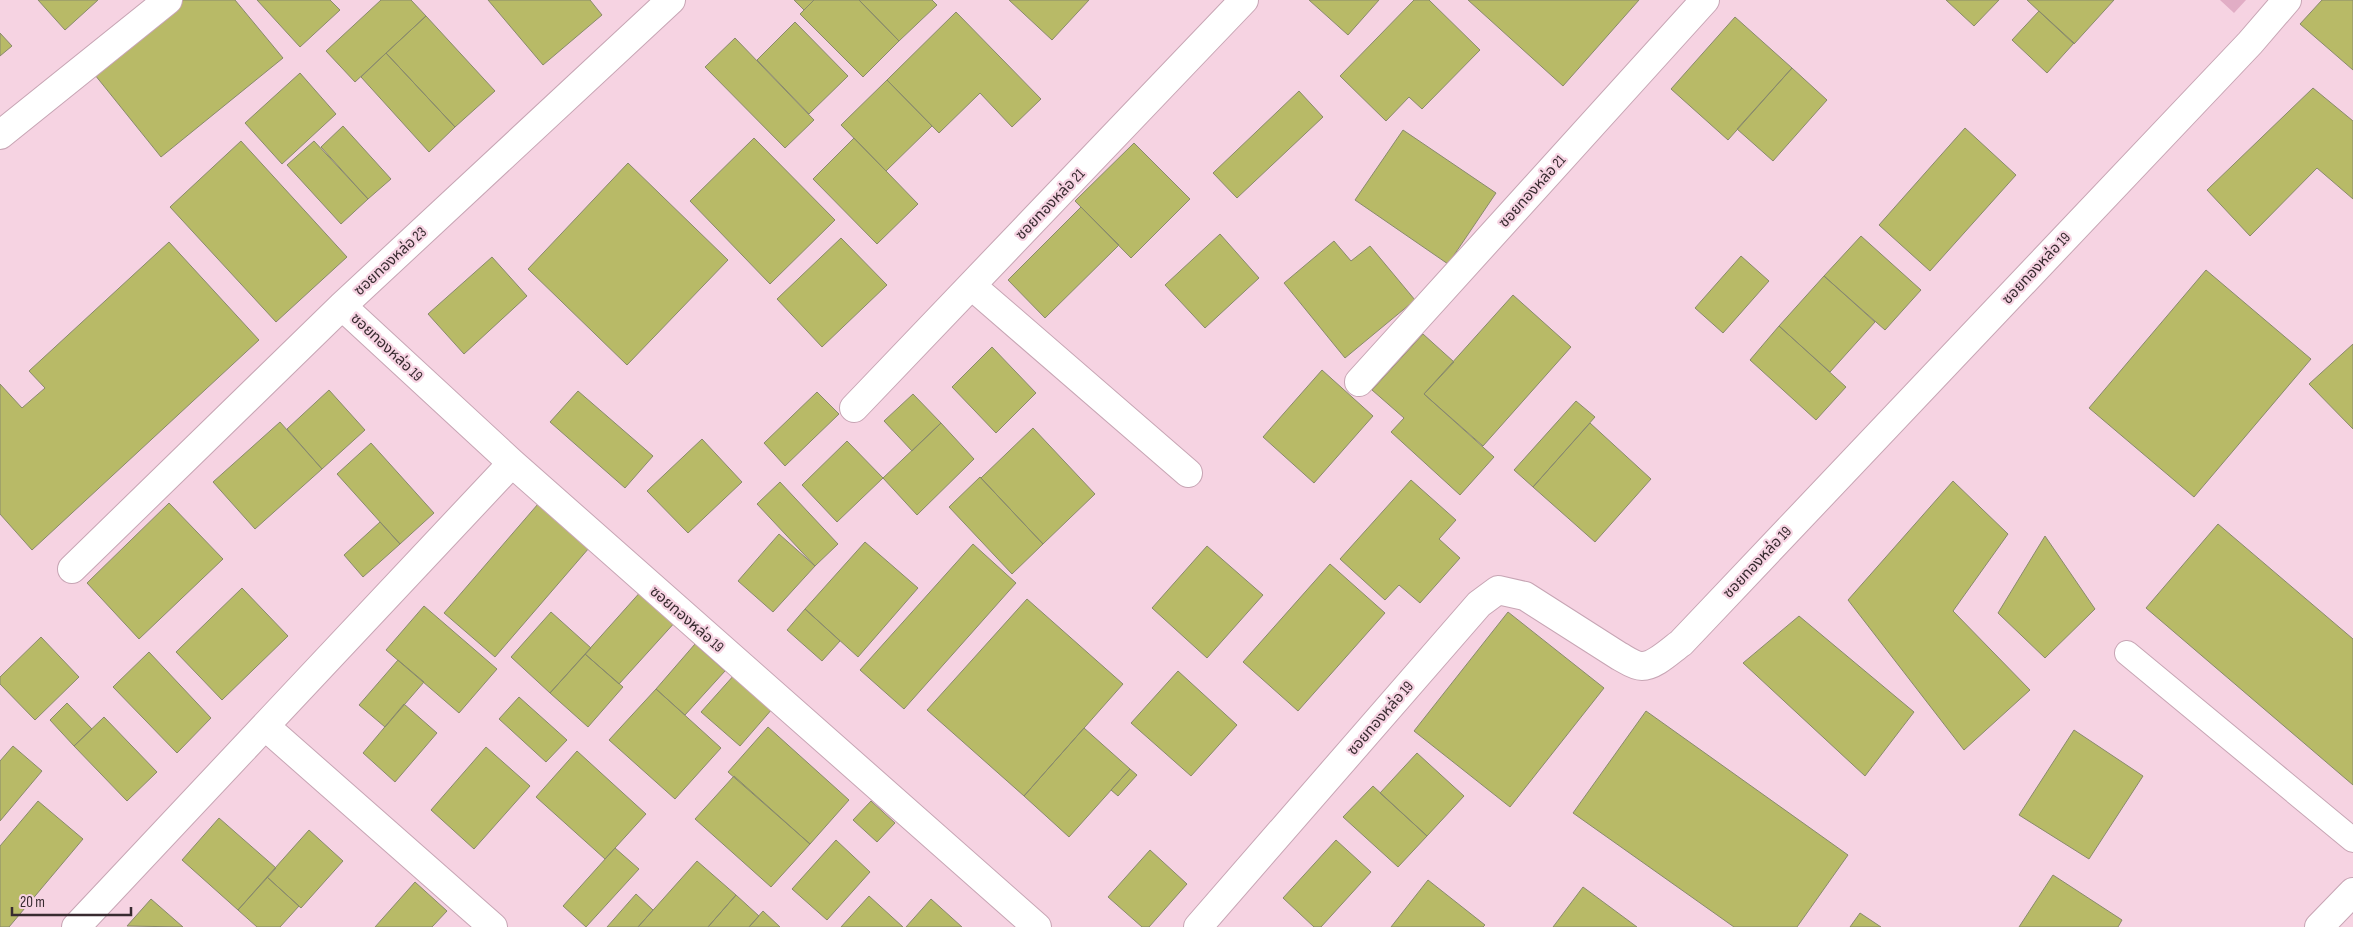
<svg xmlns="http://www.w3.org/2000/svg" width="2353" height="927" font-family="'Sofia Sans Condensed','Noto Sans Thai',sans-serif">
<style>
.green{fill:#e1adc5}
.building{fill:#b8ba67;stroke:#898a6c}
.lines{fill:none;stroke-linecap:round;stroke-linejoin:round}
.lane-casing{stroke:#c7a5b4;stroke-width:26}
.street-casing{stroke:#c7a5b4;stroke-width:30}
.lane{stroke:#fff;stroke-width:24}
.street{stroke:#fff;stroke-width:28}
.labels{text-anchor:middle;stroke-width:4.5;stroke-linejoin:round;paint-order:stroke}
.street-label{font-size:15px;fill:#382b30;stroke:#f6d3e2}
</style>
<rect width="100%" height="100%" fill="#f6d3e2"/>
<path class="green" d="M2220 0H2246L2234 13Z"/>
<path class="building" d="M38 0H98L65 30Z
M178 0H235L283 58 161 157 91 70Z
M257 0H330L340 10 300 47Z
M381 0H411L426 16 355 82 326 51Z
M488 0H590L602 15 543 65Z
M794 0H814L804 10Z
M814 0H859L899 41 863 77 800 14Z
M859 0H932L937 5 899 41Z
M1009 0H1089L1052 40Z
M1309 0H1379L1348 35Z
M1414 0H1429L1480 50 1422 109 1409 97 1386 121 1340 76Z
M1468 0H1639L1563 86Z
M1946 0H1999L1974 26Z
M2027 0H2114L2074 44Z
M2322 0H2353V70L2300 24Z
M2039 11 2074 43 2047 73 2012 40Z
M956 12 1041 99 1012 127 980 93 939 133 887 80Z
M426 16 495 91 455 127 386 53Z
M1735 17 1792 68 1728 140 1671 89Z
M795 22 848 76 809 114 757 60Z
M0 33 12 46 0 56Z
M735 38 814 120 785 148 705 67Z
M386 53 455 127 429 152 361 77Z
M1792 68 1827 100 1773 161 1737 129Z
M300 73 336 114 282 164 245 123Z
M887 80 932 126 886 171 841 125Z
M2313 88 2353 121V199L2317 168 2250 236 2207 190Z
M1299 91 1323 117 1237 198 1213 173Z
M343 126 391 179 368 199 321 147Z
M1965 128 2016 175 1930 271 1879 225Z
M1403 130 1496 193 1448 264 1355 200Z
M754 138 835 220 770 284 690 201Z
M854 138 918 204 877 244 813 179Z
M241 141 347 257 276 322 170 207Z
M314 141 368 199 341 224 287 165Z
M1134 143 1190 199 1131 258 1075 201Z
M628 163 728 260 627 365 528 269Z
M1081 207 1119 245 1045 318 1008 280Z
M1220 234 1259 278 1205 328 1165 285Z
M1861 236 1921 290 1885 330 1824 276Z
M841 238 887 285 822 347 777 299Z
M1334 241 1351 261 1370 246 1415 300 1345 358 1284 283Z
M169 242 259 340 32 550 0 514V384L22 408 45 388 29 371Z
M1741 256 1769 281 1723 333 1695 308Z
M492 257 527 296 464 354 428 314Z
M2206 270 2311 359 2194 497 2089 408Z
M1824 276 1875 322 1830 372 1779 326Z
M1513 295 1571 347 1483 446 1424 394Z
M1779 326 1846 387 1816 420 1750 360Z
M1423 334 1454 362 1424 394 1494 457 1460 495 1391 432 1404 418 1372 390Z
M2353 344V429L2309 384Z
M992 347 1036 393 996 433 952 387Z
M1322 370 1373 416 1314 483 1263 437Z
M329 390 365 430 322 469 287 429Z
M578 391 653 456 625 488 550 422Z
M817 392 839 414 785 466 764 443Z
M913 394 941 423 912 451 884 421Z
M1576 401 1595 417 1533 487 1514 470Z
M280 422 322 469 255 529 213 482Z
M941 423 974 459 917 515 883 478Z
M1590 423 1651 479 1595 542 1533 487Z
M1033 428 1095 494 1043 544 981 478Z
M702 439 742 482 688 533 647 491Z
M847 441 883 478 837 522 802 485Z
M371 443 434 513 400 544 337 474Z
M980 477 1043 544 1012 574 949 507Z
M1411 480 1456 520 1439 539 1460 558 1420 603 1399 585 1385 600 1340 559Z
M1953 481 2008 534 1953 611 2030 690 1964 750 1848 600Z
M780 482 838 544 815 566 757 504Z
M169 503 223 559 139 639 87 583Z
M538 504 589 548 495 657 444 613Z
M380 522 400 544 363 577 344 555Z
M2218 524 2353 639V785L2146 608Z
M779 534 815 566 773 612 738 581Z
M2045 536 2095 609 2045 658 1998 613Z
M865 542 918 588 858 657 805 609Z
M973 544 1016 583 904 709 860 670Z
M1207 546 1263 595 1207 658 1152 608Z
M1330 564 1385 613 1298 711 1243 662Z
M242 588 288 636 222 700 176 652Z
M643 589 677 620 619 684 585 654Z
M1027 599 1123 684 1024 796 927 710Z
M424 606 497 669 459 713 386 650Z
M805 609 840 641 822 661 787 630Z
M551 612 591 648 550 693 511 657Z
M1508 612 1604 688 1510 807 1414 731Z
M1799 616 1914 712 1865 776 1743 663Z
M41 637 79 677 35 720 0 684V677Z
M695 644 725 671 685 715 656 689Z
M149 652 211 718 177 753 113 687Z
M585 654 623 687 588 727 550 693Z
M398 660 424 682 385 727 359 705Z
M1178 671 1237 725 1191 776 1131 723Z
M735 674 773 708 740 746 701 712Z
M656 689 721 748 675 799 609 740Z
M519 697 567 740 546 762 499 719Z
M67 703 92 729 74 746 50 720Z
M404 704 437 733 395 782 363 753Z
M1646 711 1848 855 1797 927H1734L1573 813Z
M104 717 157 772 127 801 74 746Z
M768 727 849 800 810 844 728 772Z
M1084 728 1130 769 1069 837 1024 796Z
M2074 730 2143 776 2089 859 2019 815Z
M13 746 42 771 0 821V761Z
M486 747 530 786 474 849 431 810Z
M577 751 646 814 605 859 536 797Z
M1417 753 1464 796 1427 836 1380 793Z
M1130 769 1137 775 1118 796 1111 790Z
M734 776 810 844 771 887 695 819Z
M1373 786 1427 836 1398 867 1343 817Z
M38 801 83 839 9 927H0V846Z
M871 801 895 823 877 842 853 820Z
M219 818 276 868 238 910 182 860Z
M309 830 343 861 301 908 267 877Z
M836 840 870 872 827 920 792 889Z
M1336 840 1371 872 1321 927H1314L1283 898Z
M615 848 639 869 586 927 563 906Z
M1150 850 1187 884 1149 927H1142L1108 897Z
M697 861 736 895 708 927H638Z
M2053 875 2122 920 2118 927H2019Z
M267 877 299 906 280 927H257L238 910Z
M1428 880 1485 925 1483 927H1391Z
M415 882 447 911 432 927H375Z
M1583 887 1637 927H1553Z
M636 894 653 910 638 927H607Z
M736 895 759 916 749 927H708Z
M869 896 903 927H841Z
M151 899 183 927 127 926Z
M931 899 962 927H906Z
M763 911 780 927H749Z
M1860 913 1881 927H1850Z"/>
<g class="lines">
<defs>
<path id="lane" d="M2127 653 2353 840"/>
<path id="street" d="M0 135 168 0
M972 286 1188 473
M342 306 512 463 1037 927
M1359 382 1705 0
M854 408 1244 0
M72 569 342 306 671 0
M266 727 493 927
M76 927 512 463
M1198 927 1479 604 1498 590 1525 596 1619 656C1625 659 1634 666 1642 666 1655 666 1671 650 1681 643L2250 43 2287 0
M2319 927 2353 892"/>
</defs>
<use href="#lane" class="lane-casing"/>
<use href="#street" class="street-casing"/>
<use href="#lane" class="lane"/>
<use href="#street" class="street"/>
</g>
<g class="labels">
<g class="street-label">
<text transform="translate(1532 191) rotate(-48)" y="5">ซอยทองหล่อ 21</text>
<text transform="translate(1050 204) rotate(-46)" y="5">ซอยทองหล่อ 21</text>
<text transform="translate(390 261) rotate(-43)" y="5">ซอยทองหล่อ 23</text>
<text transform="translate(2036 268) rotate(-47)" y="5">ซอยทองหล่อ 19</text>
<text transform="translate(387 347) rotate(43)" y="5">ซอยทองหล่อ 19</text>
<text transform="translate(1757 562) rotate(-47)" y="5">ซอยทองหล่อ 19</text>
<text transform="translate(687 619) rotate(41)" y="5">ซอยทองหล่อ 19</text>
<text transform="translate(1380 718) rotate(-49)" y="5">ซอยทองหล่อ 19</text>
</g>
</g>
<path d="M12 907v8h119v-8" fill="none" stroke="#382b30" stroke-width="2.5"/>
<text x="20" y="907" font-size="15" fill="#382b30" stroke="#f6d3e2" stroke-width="4" paint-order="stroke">20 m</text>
</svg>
